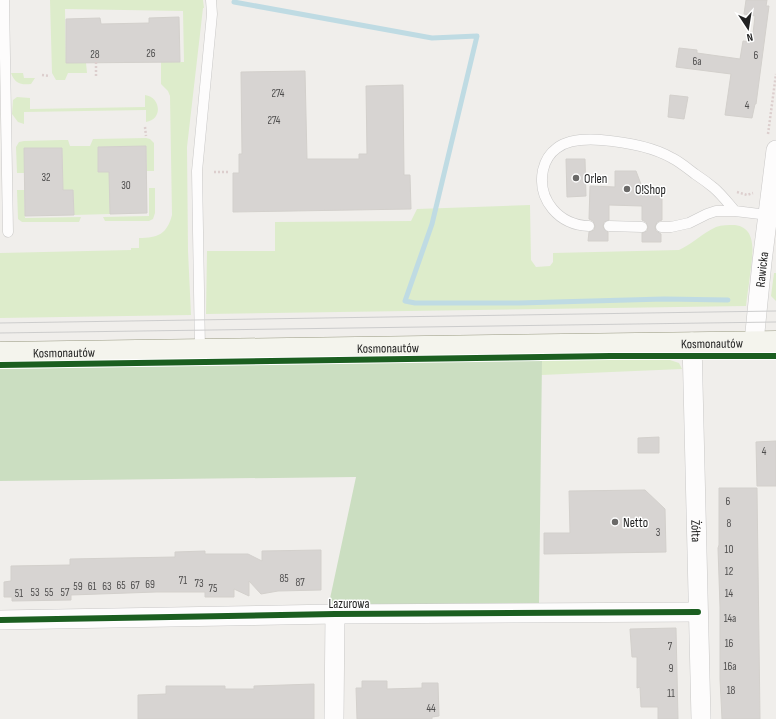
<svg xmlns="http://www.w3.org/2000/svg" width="776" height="719" font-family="'Sofia Sans Condensed',sans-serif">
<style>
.grass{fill:#ddeccb}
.forest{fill:#cbdec1}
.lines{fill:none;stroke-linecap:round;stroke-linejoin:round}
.stream{stroke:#bfdbe3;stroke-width:5}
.building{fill:#d7d4d2;stroke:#d3d0cc}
.service-casing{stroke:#c9c8c7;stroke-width:11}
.minor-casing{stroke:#c9c8c7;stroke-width:20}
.secondary-casing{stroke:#999a82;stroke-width:23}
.path{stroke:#dccecd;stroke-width:2.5;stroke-dasharray:2 2;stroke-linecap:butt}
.service{stroke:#fdfcfc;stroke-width:10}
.minor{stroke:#fdfcfc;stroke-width:19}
.secondary{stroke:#f4f4ed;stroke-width:22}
.tram{stroke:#ccc;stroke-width:1}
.cycleway-casing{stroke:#fff;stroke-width:8}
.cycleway{stroke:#1b5e20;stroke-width:6}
.poi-dot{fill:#6a6968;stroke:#fff;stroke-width:1.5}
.labels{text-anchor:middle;stroke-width:3;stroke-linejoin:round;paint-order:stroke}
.number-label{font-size:11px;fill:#4f4e4e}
.poi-label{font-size:13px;fill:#222;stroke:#fff;text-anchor:start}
.street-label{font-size:13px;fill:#222;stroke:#fff}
</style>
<rect width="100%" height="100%" fill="#f0eeeb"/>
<path class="grass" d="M50 0H203L204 8H203L187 147 188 251 191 315 0 318V253L131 250V238V248H139V238C158 238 167 234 172 215L170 96 168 91 161 84V62H184L183 11 65 9 66 63H86L87 73H68L65 80H56L52 73Z
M11 73H23L24 78H35L31 84C21 85 15 84 11 73Z
M145 95C161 97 163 120 146 122V110L24 112V124L18 122 12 114 13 100 17 97 30 98V109L145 107Z
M146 138 150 139 154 143V171H147L146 146 98 147 99 172H109L110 214 74 215 73 191 63 190 62 148H24V173H17L16 147 19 142 24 141 62 140H68L70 146H90L93 139Z
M149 188H155V213L153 219 149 221H105L103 217 149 216Z
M17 190H24L25 218 81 217 79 222H22L18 219Z
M530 205 531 260 536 267 550 266 553 262V253L679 250C692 244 703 233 716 227 722 225 728 225 735 225 759 228 752 258 750 275 749 285 747 295 746 306L206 314 207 251H275V222L411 221 417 209Z
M774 273H776V301L771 296Z
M667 359 679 363 682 369 541 375 542 360Z"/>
<path class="forest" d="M542 360 539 604 328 608 356 477 0 481V369Z"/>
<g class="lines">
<path class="stream" d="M234 2 432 38 477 36 432 224 405 301 415 303H519L664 299 728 300"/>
</g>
<path class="building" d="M746 0H767L766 6H769L756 104H755L752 118 725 115 731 74 676 67 679 48 697 50V53L740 59 743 41 752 42 755 16 744 14Z
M179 17 180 62 66 63V19L100 18 101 24 149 23V18Z
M305 71 307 159H359V154H367L366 86 403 85 404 175H410L411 209 233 212V173H239V154H242L241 72Z
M670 95 688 97 684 119 668 117Z
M146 146 147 213 110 214 109 172H98V147Z
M24 148H62L63 190H73L74 215 25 216Z
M566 159H585L586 196 567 197Z
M615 171H636L642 187 662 188V220L657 222 655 227 656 231 661 234V242H642V233L647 231 648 227 646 222 642 220V206L609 205V220L604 222 603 226 604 229 608 232V241H588L589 232 594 230 595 226 593 221 589 219 590 186 615 187Z
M659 437V453H638V438Z
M776 441V486H757L756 442Z
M719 488H757L760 719H722L720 679V607L718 548 719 545Z
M645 490 665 509 666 552 544 554V533H570L569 491Z
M321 550V590L278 591 261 594 249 581V596L234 589V597H205V592H156L71 595V600L12 601V597H4V582L11 581V566L70 565V559L175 557V552L205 551V554H248L262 561V551Z
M676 628 678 719H658V707H641L640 687 637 688V657H632L630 629Z
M362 681H387V689L422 688V683H438L439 716 432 717V719H357L356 688H362Z
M314 684V719H138V695L166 694V686H225V689H254V686Z"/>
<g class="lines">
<defs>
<path id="service" d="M4 0 8 232
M735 211 768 215
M589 226C559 225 537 200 543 170 545 161 550 153 557 148 569 139 587 139 601 140 625 142 651 146 672 158 680 162 687 168 695 174 701 178 708 183 714 188 722 195 728 203 735 211H716L707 214 689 223 671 227H661
M609 226 642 227
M200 350 197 171 212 14 211 0"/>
<g id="minor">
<path id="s1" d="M692 342 701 719"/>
<path id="s2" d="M754 342 762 262 776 150"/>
<path d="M0 620 335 614 698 612"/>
<path d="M334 719 335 614"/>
</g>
<g id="secondary">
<path id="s3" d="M0 353 776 342"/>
</g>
</defs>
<use href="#service" class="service-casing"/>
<use href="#minor" class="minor-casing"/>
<use href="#secondary" class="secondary-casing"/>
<path class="path" d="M96 58V76
M42 75 50 76
M145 127 146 136
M768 134 776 74
M214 172H229
M737 192 747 195 753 193"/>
<use href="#service" class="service"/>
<use href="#minor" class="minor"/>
<use href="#secondary" class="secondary"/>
<path class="tram" d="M0 323 776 311
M0 333 776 322"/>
<defs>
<path id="cycleway" d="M0 365 610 356H776
M0 620 335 614 698 612"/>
</defs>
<use href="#cycleway" class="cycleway-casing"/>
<use href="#cycleway" class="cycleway"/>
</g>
<g class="poi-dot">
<circle cx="576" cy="178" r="4"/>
<circle cx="627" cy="189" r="4"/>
<circle cx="615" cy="522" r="4"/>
</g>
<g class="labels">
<g class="number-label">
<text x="151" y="57">26</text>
<text x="95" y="58">28</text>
<text x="756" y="59">6</text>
<text x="697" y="65">6a</text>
<text x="278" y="97">274</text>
<text x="747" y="109">4</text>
<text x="274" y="124">274</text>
<text x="46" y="181">32</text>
<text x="126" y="189">30</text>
<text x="764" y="455">4</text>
<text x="728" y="505">6</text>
<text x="729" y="527">8</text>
<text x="658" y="536">3</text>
<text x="729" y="553">10</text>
<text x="729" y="575">12</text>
<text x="284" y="582">85</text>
<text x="183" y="584">71</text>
<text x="300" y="586">87</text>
<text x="199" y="587">73</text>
<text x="150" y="588">69</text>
<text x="121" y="589">65</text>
<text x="135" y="589">67</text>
<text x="78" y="590">59</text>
<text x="92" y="590">61</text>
<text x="107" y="590">63</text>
<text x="213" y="592">75</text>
<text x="35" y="596">53</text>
<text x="49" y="596">55</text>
<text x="65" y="596">57</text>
<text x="19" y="597">51</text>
<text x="729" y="597">14</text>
<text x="730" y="622">14a</text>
<text x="729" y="647">16</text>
<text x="670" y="650">7</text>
<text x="730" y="670">16a</text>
<text x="671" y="672">9</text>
<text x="731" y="694">18</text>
<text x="671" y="697">11</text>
<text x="431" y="712">44</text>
</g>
<g class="poi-label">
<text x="584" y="183">Orlen</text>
<text x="635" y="194">O!Shop</text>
<text x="623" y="527">Netto</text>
</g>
<g class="street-label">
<text dy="5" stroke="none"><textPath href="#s2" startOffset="73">Rawicka</textPath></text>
<text dy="5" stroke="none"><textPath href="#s3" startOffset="712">Kosmonautów</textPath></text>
<text dy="5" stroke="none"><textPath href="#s3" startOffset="388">Kosmonautów</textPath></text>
<text dy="5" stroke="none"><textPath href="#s3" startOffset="64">Kosmonautów</textPath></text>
<text dy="5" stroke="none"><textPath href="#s1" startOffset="189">Żółta</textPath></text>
<text x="349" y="608">Lazurowa</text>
</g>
</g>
<g transform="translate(748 28) rotate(168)" stroke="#ffffff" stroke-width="3" paint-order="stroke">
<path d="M0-3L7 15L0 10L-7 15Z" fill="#222222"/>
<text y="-6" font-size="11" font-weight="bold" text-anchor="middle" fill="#222222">N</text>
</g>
</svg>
